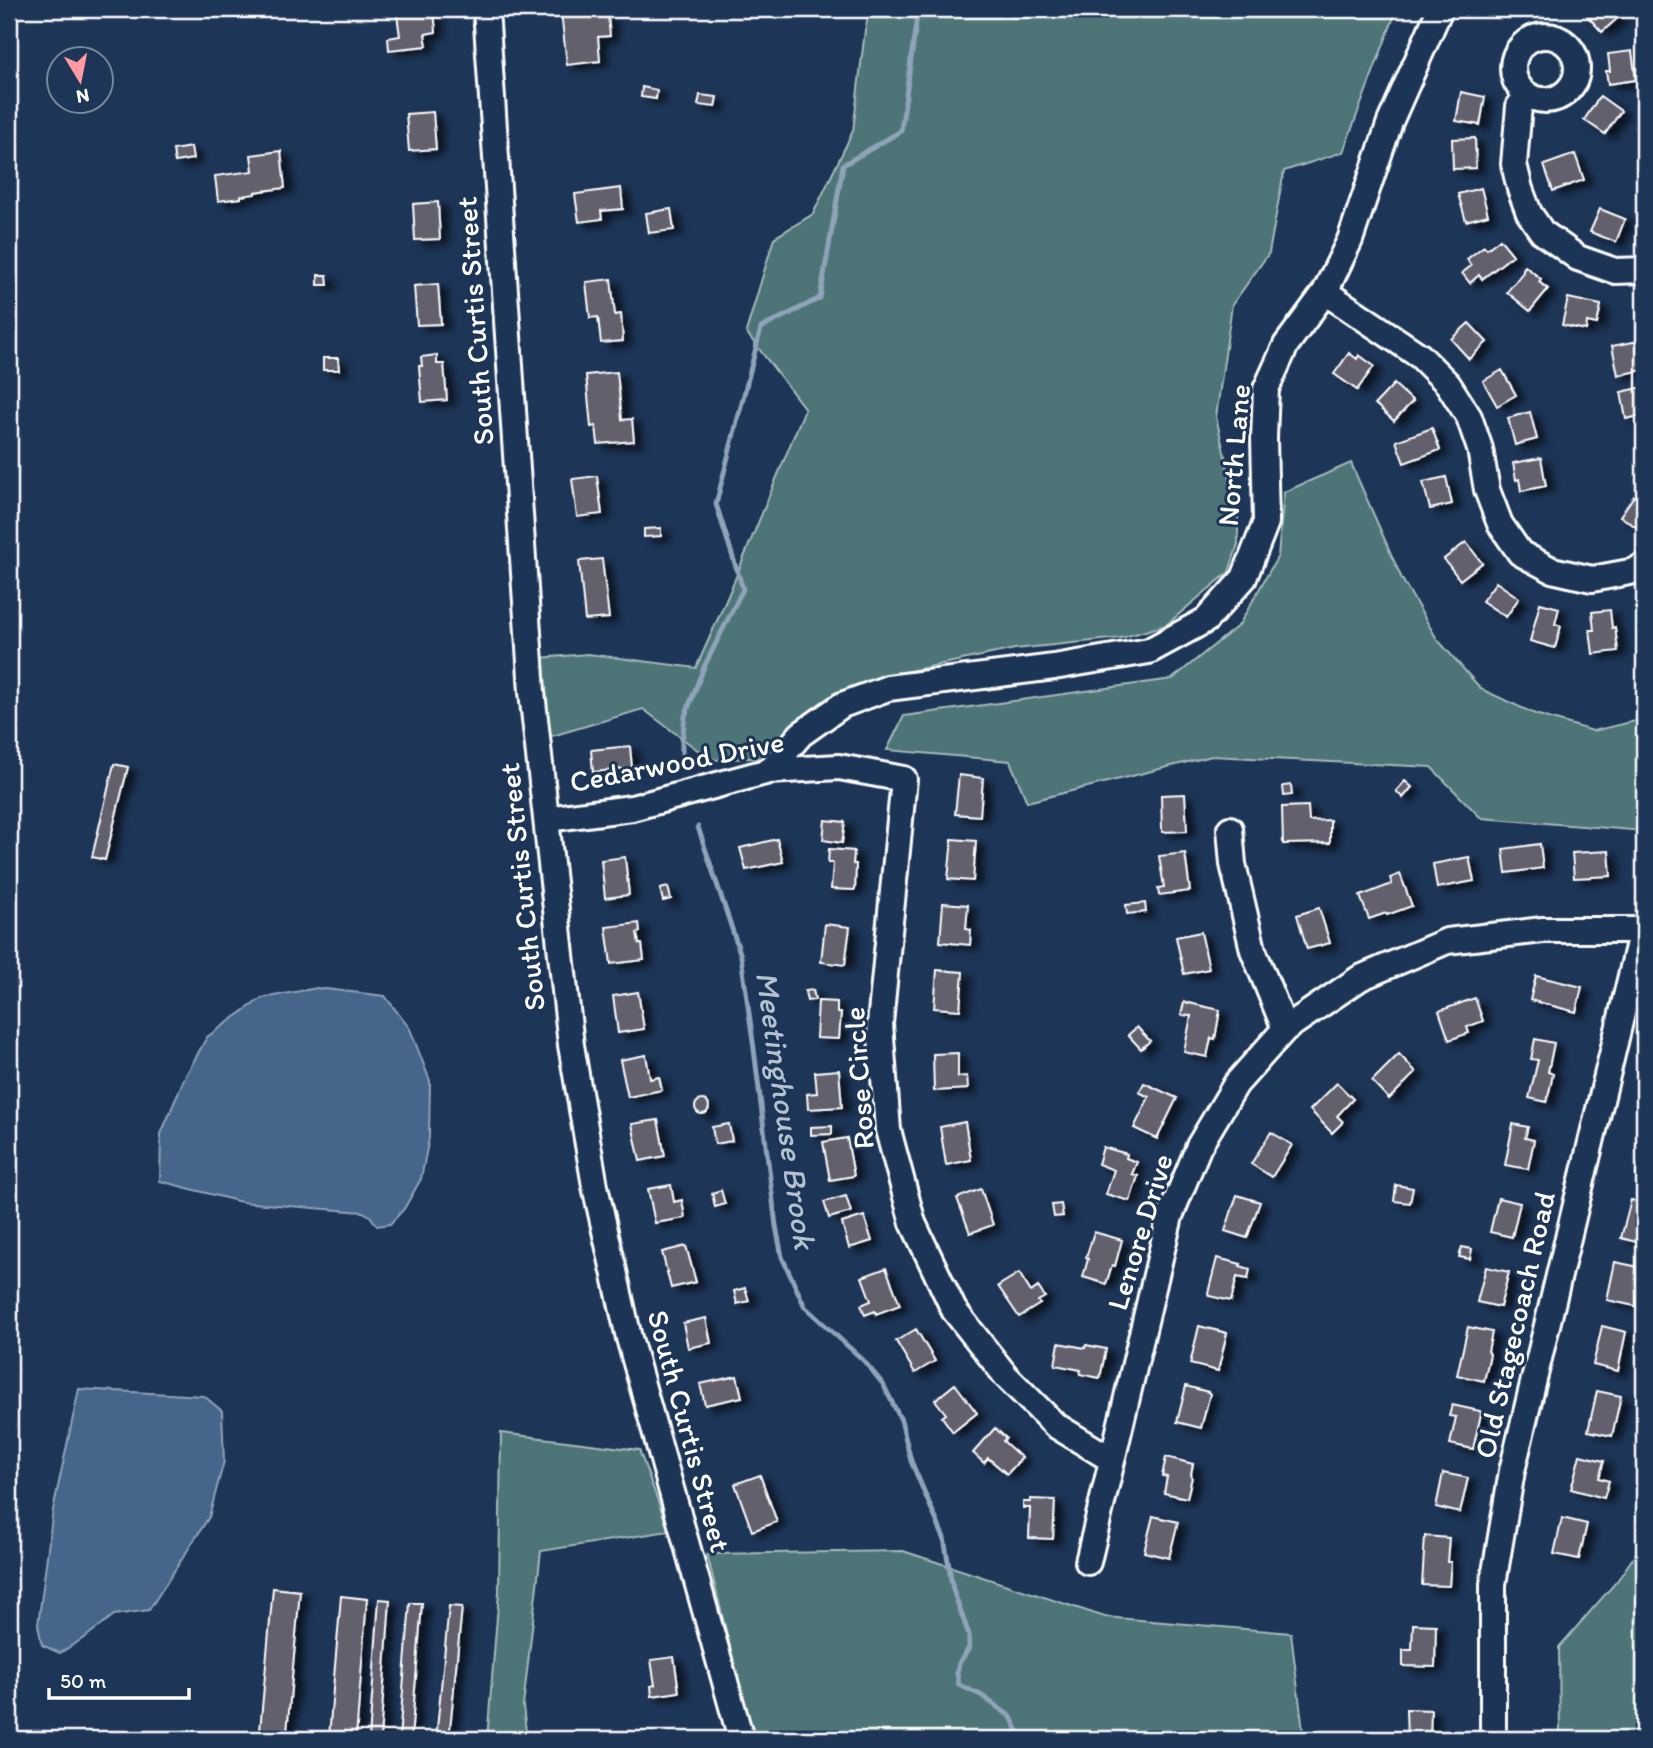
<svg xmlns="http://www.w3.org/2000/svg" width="1653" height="1748" font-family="Itim,sans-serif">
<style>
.green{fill:#4e7477;stroke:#a6babb;stroke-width:2}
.water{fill:#44658a;stroke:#8fa3b9;stroke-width:2}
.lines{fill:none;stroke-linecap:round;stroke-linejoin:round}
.stream{stroke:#8fa3b9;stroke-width:5}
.building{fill:#63606e;stroke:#fff;stroke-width:2;filter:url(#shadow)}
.minor-casing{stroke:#fff;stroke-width:30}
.minor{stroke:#1d3557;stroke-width:24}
.labels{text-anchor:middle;stroke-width:6;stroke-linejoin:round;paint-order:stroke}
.street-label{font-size:30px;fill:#fff;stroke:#1d3557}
.water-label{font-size:32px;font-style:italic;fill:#b4c1d0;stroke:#1d3557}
</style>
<defs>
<filter id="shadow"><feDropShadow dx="8" dy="4.5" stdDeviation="3.5" flood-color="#0009"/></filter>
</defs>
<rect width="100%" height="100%" fill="#1d3557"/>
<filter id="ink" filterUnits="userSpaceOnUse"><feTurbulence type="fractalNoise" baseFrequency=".0143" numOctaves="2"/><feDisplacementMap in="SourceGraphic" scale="14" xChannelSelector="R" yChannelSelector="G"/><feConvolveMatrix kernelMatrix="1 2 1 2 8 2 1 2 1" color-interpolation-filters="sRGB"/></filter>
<g filter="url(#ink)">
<path class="green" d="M870 9H1397L1343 152 1284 171 1269 253 1232 305 1216 417 1238 513V544L1229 572 1166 625 1121 638 1015 649 880 677 832 700 794 723 773 757 711 760 643 709 549 737 539 658 588 654 696 668 728 596 805 409 746 332 774 238 813 214 853 131 865 30Z
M1351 463 1402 579 1437 639 1481 689 1535 714 1593 731 1644 719V831L1481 818 1431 767 1212 756 1027 802 1010 761 887 750 904 716 1172 679 1239 625 1278 556 1284 492Z
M501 1433 639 1450 669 1531 541 1551 523 1706 527 1739H487L499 1592Z
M1644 1542V1739H1560L1559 1647 1617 1581Z
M903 1551 1105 1617 1291 1633 1304 1739H753L707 1554Z"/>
<path class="water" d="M317 988 385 996 410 1029 430 1081 429 1138 421 1179 404 1209 390 1224 377 1226 370 1216 363 1212 241 1202 160 1181 161 1134 184 1079 207 1037 262 998Z
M79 1389 204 1396 222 1411 224 1461 209 1517 149 1610 114 1615 87 1636 60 1653 42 1645 38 1625 53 1510Z"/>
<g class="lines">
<path class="stream" d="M682 768V742L685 716 704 667 743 589 716 504 761 328 820 298 843 165 901 131 918 9
M698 827 741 956 754 1049 776 1226 782 1257 805 1307 863 1360 883 1384 901 1420 911 1461 944 1538 953 1590 969 1635V1648L959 1663 957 1673 959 1685 981 1695 1011 1717 1022 1739"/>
</g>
<path class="building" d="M569 9H594L595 18 608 16 610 36 598 37 600 61 567 65 561 12H569Z
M1584 9H1613L1620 16 1602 32 1582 10Z
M434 11 436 32 425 34 427 46 389 50 388 38 400 36 397 15Z
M1632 51 1636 80 1608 84 1606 71H1610L1608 54Z
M642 87 657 90 656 99 641 97Z
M1461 92 1485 97 1480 125 1456 121Z
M700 95 717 97 715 107 698 105Z
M1600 96 1621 111 1605 134 1584 120Z
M433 112 436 149 409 151 406 114Z
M1475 138 1476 168 1453 169 1452 139Z
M191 147 193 159 175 162 173 150Z
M281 151 285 188 255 192V194L241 196V198L218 201 215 176 253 171 251 155Z
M1575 154 1584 180 1553 191 1544 165Z
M621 188 623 209 601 211 602 219 579 222 575 194Z
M1481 188 1488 215 1466 221 1458 194Z
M438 202 440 239 415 240 413 204Z
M671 209 674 230 649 233 646 213Z
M1600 209 1625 219 1616 242 1590 232Z
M1500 239 1513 255 1482 279 1479 275 1470 283 1462 273 1471 266 1467 259 1484 246 1487 249Z
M1525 266 1541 279 1539 282 1548 289 1530 311 1507 292 1523 272V269Z
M318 275H327L328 285H318Z
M611 279 615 315 621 314 623 341 601 343 598 317 590 318 586 282Z
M438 284 441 324 417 325 414 286Z
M1568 298 1601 305 1597 324 1587 322 1586 330 1562 325Z
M1469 323 1487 342 1469 359 1451 339Z
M1644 340V370L1618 375 1612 346Z
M1349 353 1357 359 1359 355 1374 366 1357 390 1334 374Z
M437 355V364H444L447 400 422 402 419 366H422L421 357Z
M323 358H338L339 370H323Z
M1502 370 1516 395 1497 406 1483 381Z
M617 372 622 420 632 419 634 441 598 444 596 426 591 427 586 375Z
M1394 384 1413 401 1394 421 1375 404Z
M1644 387V415L1626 419 1621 392Z
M1530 412 1537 439 1515 445 1508 418Z
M1432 428 1440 450 1404 463 1396 441Z
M1541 458 1546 486 1521 491 1519 479 1516 480 1513 463Z
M597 476 602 514 577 517 572 479Z
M1446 477 1452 504 1430 509 1423 482Z
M1644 493V529L1642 531 1620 516 1634 496 1640 500Z
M661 528V536L644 537V529Z
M1466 542 1482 563 1460 580 1444 559Z
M602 559 609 618 585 620 579 561Z
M1496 582 1519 598 1506 617 1482 601Z
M1540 603 1559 608 1555 624 1561 626 1555 648 1530 641Z
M1610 610 1612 628 1615 627 1618 651 1593 654 1590 630H1594L1592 612Z
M630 746 632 768 593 772 591 750Z
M114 764 128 767 105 860 92 857Z
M959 775 983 778 980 816 955 814Z
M1405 781 1412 787 1403 798 1396 791Z
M1291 785 1292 795 1284 796 1283 786Z
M1185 794 1187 831 1162 832 1161 795Z
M1308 806 1309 821 1330 820V843L1283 844 1282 807Z
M825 820 845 822 842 843 823 840Z
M777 839 783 862 746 870 740 848Z
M952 839 976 841 973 881 948 879Z
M1540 844 1543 868 1506 873 1503 849Z
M829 849 854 851 853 864H856L855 890 831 889 833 863H828Z
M1609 851 1611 876 1574 878 1572 853Z
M1185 853 1190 891 1159 895 1158 888 1164 887 1159 856Z
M625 857 629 895 605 898 601 860Z
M1469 857 1474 881 1437 888 1433 864Z
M1400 874 1412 906 1387 915 1386 913 1369 919 1360 896 1392 884 1390 878Z
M668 887 671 899 663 901 660 889Z
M943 903 968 905 966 929 971 930 970 945 940 942Z
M1145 903 1146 912 1127 914 1126 905Z
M1319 908 1330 943 1307 949 1297 915Z
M639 923 640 932 637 933 639 944H642L644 960 611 964 606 927Z
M825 924 850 927 845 965 821 962Z
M1201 932 1209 969 1184 974 1176 937Z
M937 970 963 972 960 1010 934 1008Z
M1536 976 1582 987 1576 1012 1530 1000Z
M813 990 815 1000 807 1001 805 991Z
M638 992 644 1029 618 1033 613 996Z
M1475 998 1483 1021 1467 1027 1469 1033 1449 1040 1439 1011Z
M818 1001 837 1002V1013H841L839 1039 816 1038Z
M1184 1002 1220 1010 1215 1039 1211 1038 1207 1057 1184 1052 1191 1016 1181 1015Z
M1137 1027 1150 1041 1141 1049 1128 1035Z
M1535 1039 1554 1043 1548 1072 1553 1074 1547 1102 1529 1098 1538 1060 1531 1059Z
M958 1053V1077L967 1076 968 1089 934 1091 933 1054Z
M1399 1054 1416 1072 1389 1099 1372 1081Z
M646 1055 650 1079 659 1077 662 1090 628 1097 620 1060Z
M839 1070 842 1107 808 1109 807 1094 817 1093 815 1072Z
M1144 1083 1177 1098 1157 1139 1134 1128 1149 1097 1139 1092Z
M1337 1083 1353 1099 1337 1116 1343 1122 1332 1133 1310 1110Z
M695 1107a7 7 0 1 1 14 0a7 7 0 1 1-14 0Z
M658 1120 665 1156 640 1161 632 1124Z
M965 1122 971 1160 946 1165 940 1127Z
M729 1124 732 1141 715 1144 712 1127Z
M1513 1124 1528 1127 1525 1138 1534 1140 1528 1169 1505 1165Z
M832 1126V1134L811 1135V1127Z
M1271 1132 1292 1145 1272 1177 1251 1164Z
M847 1138 854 1176 830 1180 823 1142Z
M1644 1140V1178L1636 1176Z
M1103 1147 1127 1154 1126 1158 1137 1162 1132 1174 1138 1176 1130 1201 1106 1194 1114 1170 1098 1164Z
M671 1185 674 1202 682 1200 685 1218 655 1223 648 1189Z
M1396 1185 1413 1188 1410 1203 1394 1201Z
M981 1189 993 1225 970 1233 957 1198Z
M721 1190 725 1204 715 1207 712 1193Z
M1237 1195 1260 1202 1247 1238 1225 1231Z
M846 1196 851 1212 829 1218 824 1202Z
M1498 1198 1520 1203 1512 1237 1490 1232Z
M1631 1200 1644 1203V1244L1621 1238Z
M1061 1204 1063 1216 1054 1217 1052 1205Z
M864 1216 872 1241 849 1248 842 1223Z
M1094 1232 1122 1240 1115 1266 1112 1265 1106 1284 1083 1277 1088 1259 1086 1258Z
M686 1246 696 1282 671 1288 662 1252Z
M1462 1247 1472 1249 1470 1259 1459 1257Z
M1217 1258 1241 1264 1240 1266 1250 1269 1248 1279 1237 1277 1231 1301 1209 1296 1208 1293Z
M1615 1262 1639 1267 1636 1283 1644 1285V1308L1607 1300Z
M1486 1267 1509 1272 1500 1307 1477 1302Z
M886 1268 900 1305 876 1314 875 1311 865 1315 861 1305 871 1301 862 1277Z
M1019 1273 1031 1292 1038 1287 1045 1297 1038 1301 1040 1304 1019 1317 998 1286Z
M745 1288 749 1301 737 1304 734 1291Z
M706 1318 711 1343 688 1348 683 1323Z
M1199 1326 1227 1333 1218 1371 1190 1364Z
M1602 1326 1626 1332 1618 1371 1593 1365Z
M1468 1327 1492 1332 1488 1351 1490 1354 1484 1381 1457 1375Z
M916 1329 935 1361 915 1373 896 1341Z
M1059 1343 1085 1348 1086 1345 1106 1349 1100 1378 1080 1374 1081 1370 1055 1365Z
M737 1376 742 1397 705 1405 700 1384Z
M955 1384 977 1413 953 1432 942 1417 946 1414 935 1400Z
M1186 1386 1208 1392 1210 1394 1201 1428 1177 1422Z
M1597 1391 1621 1396 1612 1436 1588 1431Z
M1452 1405 1480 1411 1481 1414 1473 1449 1450 1444 1456 1417 1449 1416Z
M995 1428 1006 1438 1003 1441 1022 1458 1007 1474 988 1458 984 1463 973 1453Z
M1580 1455 1604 1461 1599 1478 1609 1481 1604 1498 1571 1489Z
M1166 1457 1193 1464 1191 1474 1192 1477 1187 1498 1164 1493 1167 1477 1162 1476Z
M1443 1473 1468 1478 1460 1513 1436 1507Z
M760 1475 777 1522 752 1531 735 1484Z
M1030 1499 1055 1500 1053 1539 1029 1538 1030 1508H1023V1502H1030Z
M1153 1516 1178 1522 1169 1558 1144 1552Z
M1562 1518 1587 1524 1579 1559 1554 1554Z
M1425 1536 1449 1538 1447 1562H1451L1449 1586 1422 1585Z
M273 1588 300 1591 287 1732 260 1730Z
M341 1596 367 1599 356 1738 329 1736Z
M379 1599 390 1600 380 1739H369Z
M410 1603H422L411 1739H399Z
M449 1606 462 1607 449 1739H436Z
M1413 1624 1436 1625 1435 1667 1403 1666V1650H1412Z
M674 1657 679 1692 652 1696 651 1686 655 1685 651 1660Z
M1406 1709 1431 1710 1430 1739H1407Z"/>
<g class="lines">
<defs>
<path id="minor" d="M486 9 532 692 571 1045 595 1186 629 1338 741 1739
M1513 68a32 32 0 1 1 64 0a32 32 0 1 1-64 0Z
M1528 96 1519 106 1514 164 1520 189 1529 213 1542 232 1578 258 1615 271 1644 270
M1325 292 1420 356 1448 384 1469 417 1480 449 1487 490 1500 524 1520 553 1552 570 1592 579 1635 571 1644 565
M769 771 801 734 842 705 888 688 1054 667 1149 651 1206 620 1244 578 1266 522 1264 438 1266 389 1286 345 1325 292 1350 240 1390 122 1440 9
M547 819 632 808 769 771 839 767 904 779 880 1024 888 1130 913 1223 954 1310 1006 1376 1055 1425 1112 1460
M1230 829 1233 864 1253 950 1285 1029
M1088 1562 1170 1216 1199 1146 1236 1084 1285 1029 1360 978 1447 941 1543 930H1642L1512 1471 1493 1584V1739"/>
</defs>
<use href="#minor" class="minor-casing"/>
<use href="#minor" class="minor"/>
</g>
</g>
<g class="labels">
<g class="street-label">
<text transform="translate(475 321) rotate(-94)" y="10">South Curtis Street</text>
<text transform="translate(1234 455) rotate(-85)" y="10">North Lane</text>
<text transform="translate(677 762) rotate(-11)" y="10">Cedarwood Drive</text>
<text transform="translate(522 887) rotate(-96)" y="10">South Curtis Street</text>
<text transform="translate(859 1078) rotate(-94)" y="10">Rose Circle</text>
<text transform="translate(1140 1232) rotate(-73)" y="10">Lenore Drive</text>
<text transform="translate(1515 1325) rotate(-77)" y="10">Old Stagecoach Road</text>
<text transform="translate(689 1431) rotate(75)" y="10">South Curtis Street</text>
</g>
<g class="water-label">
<text transform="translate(786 1110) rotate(82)" y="11">Meetinghouse Brook</text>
</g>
</g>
<rect width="1653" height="1748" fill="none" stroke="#1d3557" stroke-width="35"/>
<rect x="18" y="18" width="1618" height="1713" fill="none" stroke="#fff" stroke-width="2.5" filter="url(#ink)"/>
<g transform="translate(80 80) rotate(170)"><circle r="33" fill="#1d3557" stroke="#77869a" stroke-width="2"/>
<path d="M0-5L12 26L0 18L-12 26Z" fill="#ff9aa2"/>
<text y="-10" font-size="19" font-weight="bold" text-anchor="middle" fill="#ffffff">N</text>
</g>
<path d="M49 1688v10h140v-10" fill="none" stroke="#ffffff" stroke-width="3.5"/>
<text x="60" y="1688" font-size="21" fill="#ffffff" stroke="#1d3557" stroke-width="5" paint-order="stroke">50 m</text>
</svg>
